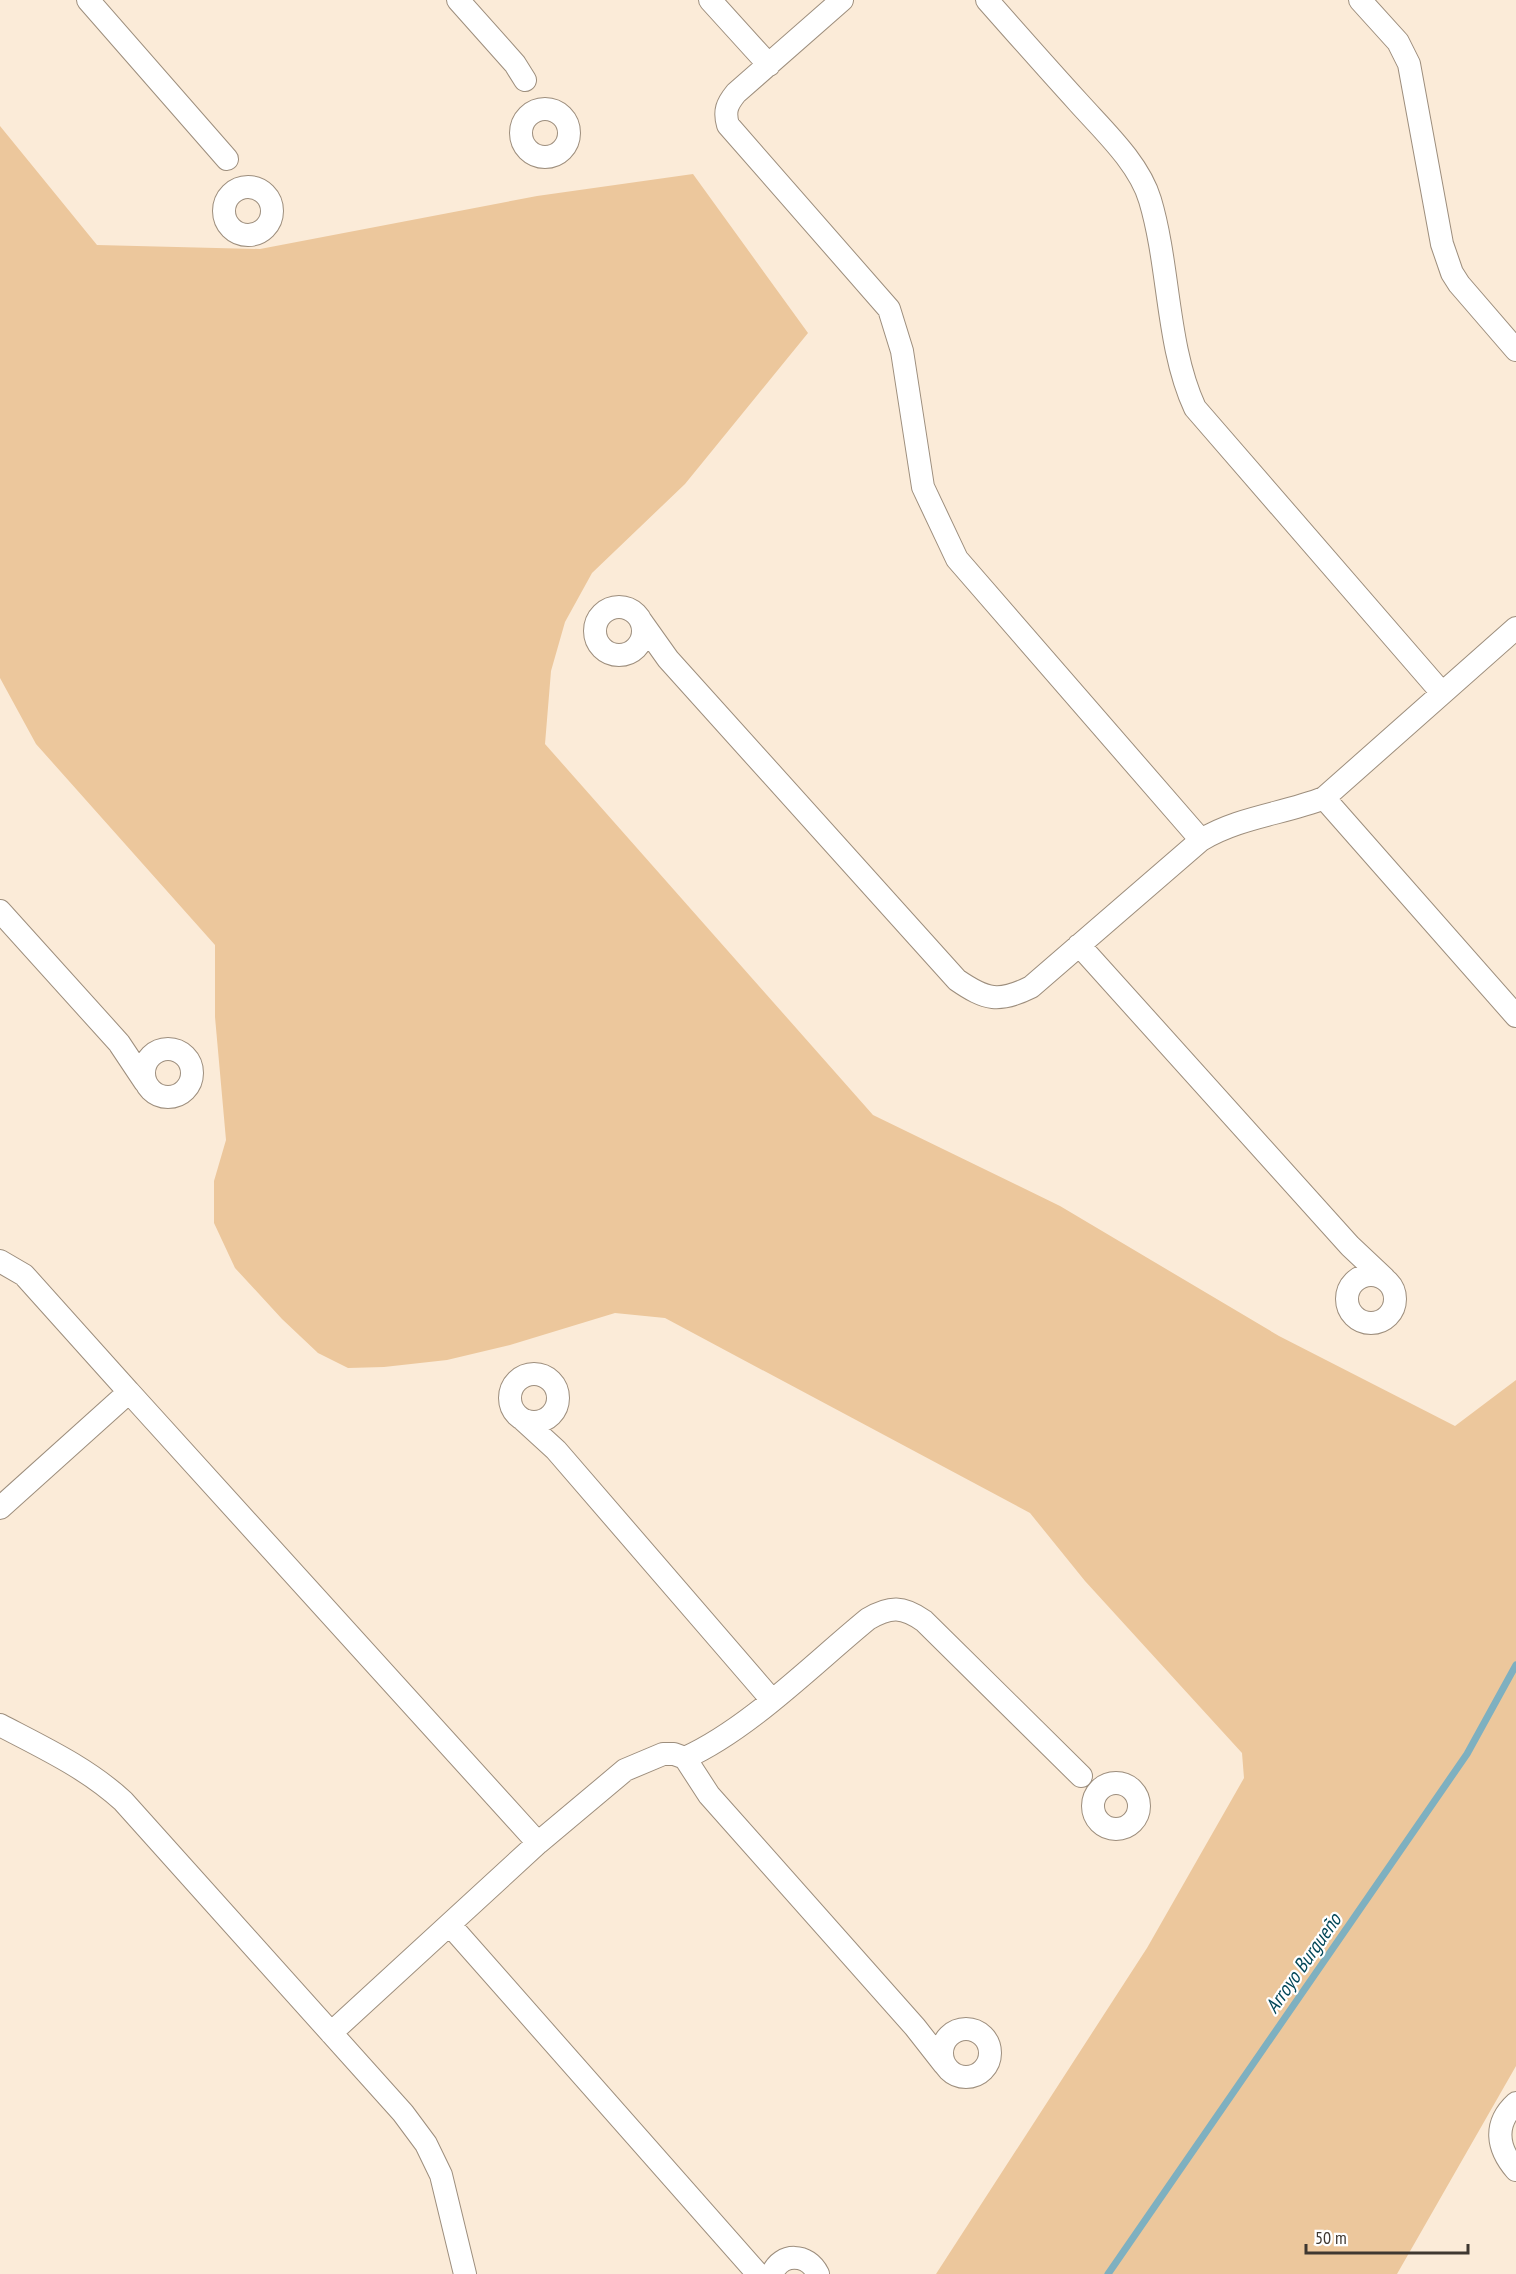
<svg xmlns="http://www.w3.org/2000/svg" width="1516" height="2274" font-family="'PT Sans Narrow',sans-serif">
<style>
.green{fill:#ecc79c}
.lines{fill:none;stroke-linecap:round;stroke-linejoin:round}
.stream{stroke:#7eb0c0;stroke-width:7}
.minor-casing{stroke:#9d8e7d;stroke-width:24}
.minor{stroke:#fff;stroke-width:22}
.labels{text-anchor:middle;stroke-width:4.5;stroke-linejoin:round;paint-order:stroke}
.water-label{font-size:20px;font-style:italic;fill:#034758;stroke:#fff}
</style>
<rect width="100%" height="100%" fill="#fbebd8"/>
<path class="green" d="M0 126 97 245 260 249 537 196 693 174 808 333 685 484 592 573 565 622 551 671 545 744 873 1115 1060 1206 1279 1336 1455 1426 1516 1380V2066L1397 2274H936L1147 1948 1244 1778 1242 1753 1085 1581 1030 1513 665 1318 615 1313 510 1345 447 1360 384 1367 348 1368 318 1353 282 1319 235 1268 214 1223V1181L226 1140 215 1017V945L36 744 0 678Z"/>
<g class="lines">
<path class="stream" d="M1108 2274 1467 1754 1516 1665"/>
<defs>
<path id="minor" d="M88 0 227 159
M458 0 515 64 525 80
M710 0 769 65
M842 0 736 93C727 104 724 111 728 125L889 309 902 351 923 487 957 559 1201 840
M987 0C1017 34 1047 68 1078 102 1103 130 1139 163 1150 200 1170 267 1166 345 1195 408L1442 693
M1360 0 1398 42 1409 64 1442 244 1452 273 1459 284 1516 350
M521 133a24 24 0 1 1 48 0a24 24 0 1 1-48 0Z
M224 211a24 24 0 1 1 48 0a24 24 0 1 1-48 0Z
M595 631a24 24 0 1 1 48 0a24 24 0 1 1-48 0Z
M641 621 668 659 957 980C986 1000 999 1003 1031 987L1201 840C1239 817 1283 814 1324 798L1516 628
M1324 798 1516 1016
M0 911 119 1043 145 1082
M1079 945 1350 1246 1384 1278
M144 1073a24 24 0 1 1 48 0a24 24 0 1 1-48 0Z
M0 1261 24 1275 129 1392 0 1508
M1347 1299a24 24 0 1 1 48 0a24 24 0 1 1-48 0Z
M510 1398a24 24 0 1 1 48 0a24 24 0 1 1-48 0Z
M129 1392 538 1843
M521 1418 556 1450 771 1699
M0 1725C44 1748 87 1768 123 1801L403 2113 426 2144 441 2175 465 2274
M685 1758C749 1729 813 1664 868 1619 890 1606 903 1606 924 1621L1081 1776
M1093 1806a23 23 0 1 1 46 0a23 23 0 1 1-46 0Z
M450 1925 758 2274
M942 2053a24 24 0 1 1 48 0a24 24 0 1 1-48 0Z
M331 2033 538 1843 625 1770 663 1754H674L685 1758 709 1795 915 2027 944 2064
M1516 2103C1493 2124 1497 2148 1516 2170
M772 2274C781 2252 808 2253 818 2274"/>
</defs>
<use href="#minor" class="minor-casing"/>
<use href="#minor" class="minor"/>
</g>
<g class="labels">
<g class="water-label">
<text transform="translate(1303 1963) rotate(-55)" y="7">Arroyo Burgueño</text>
</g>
</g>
<path d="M1306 2244v9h162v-9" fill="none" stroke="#3f3831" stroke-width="3"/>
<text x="1315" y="2244" font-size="18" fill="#3f3831" stroke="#ffffff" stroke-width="4.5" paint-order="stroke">50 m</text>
</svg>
